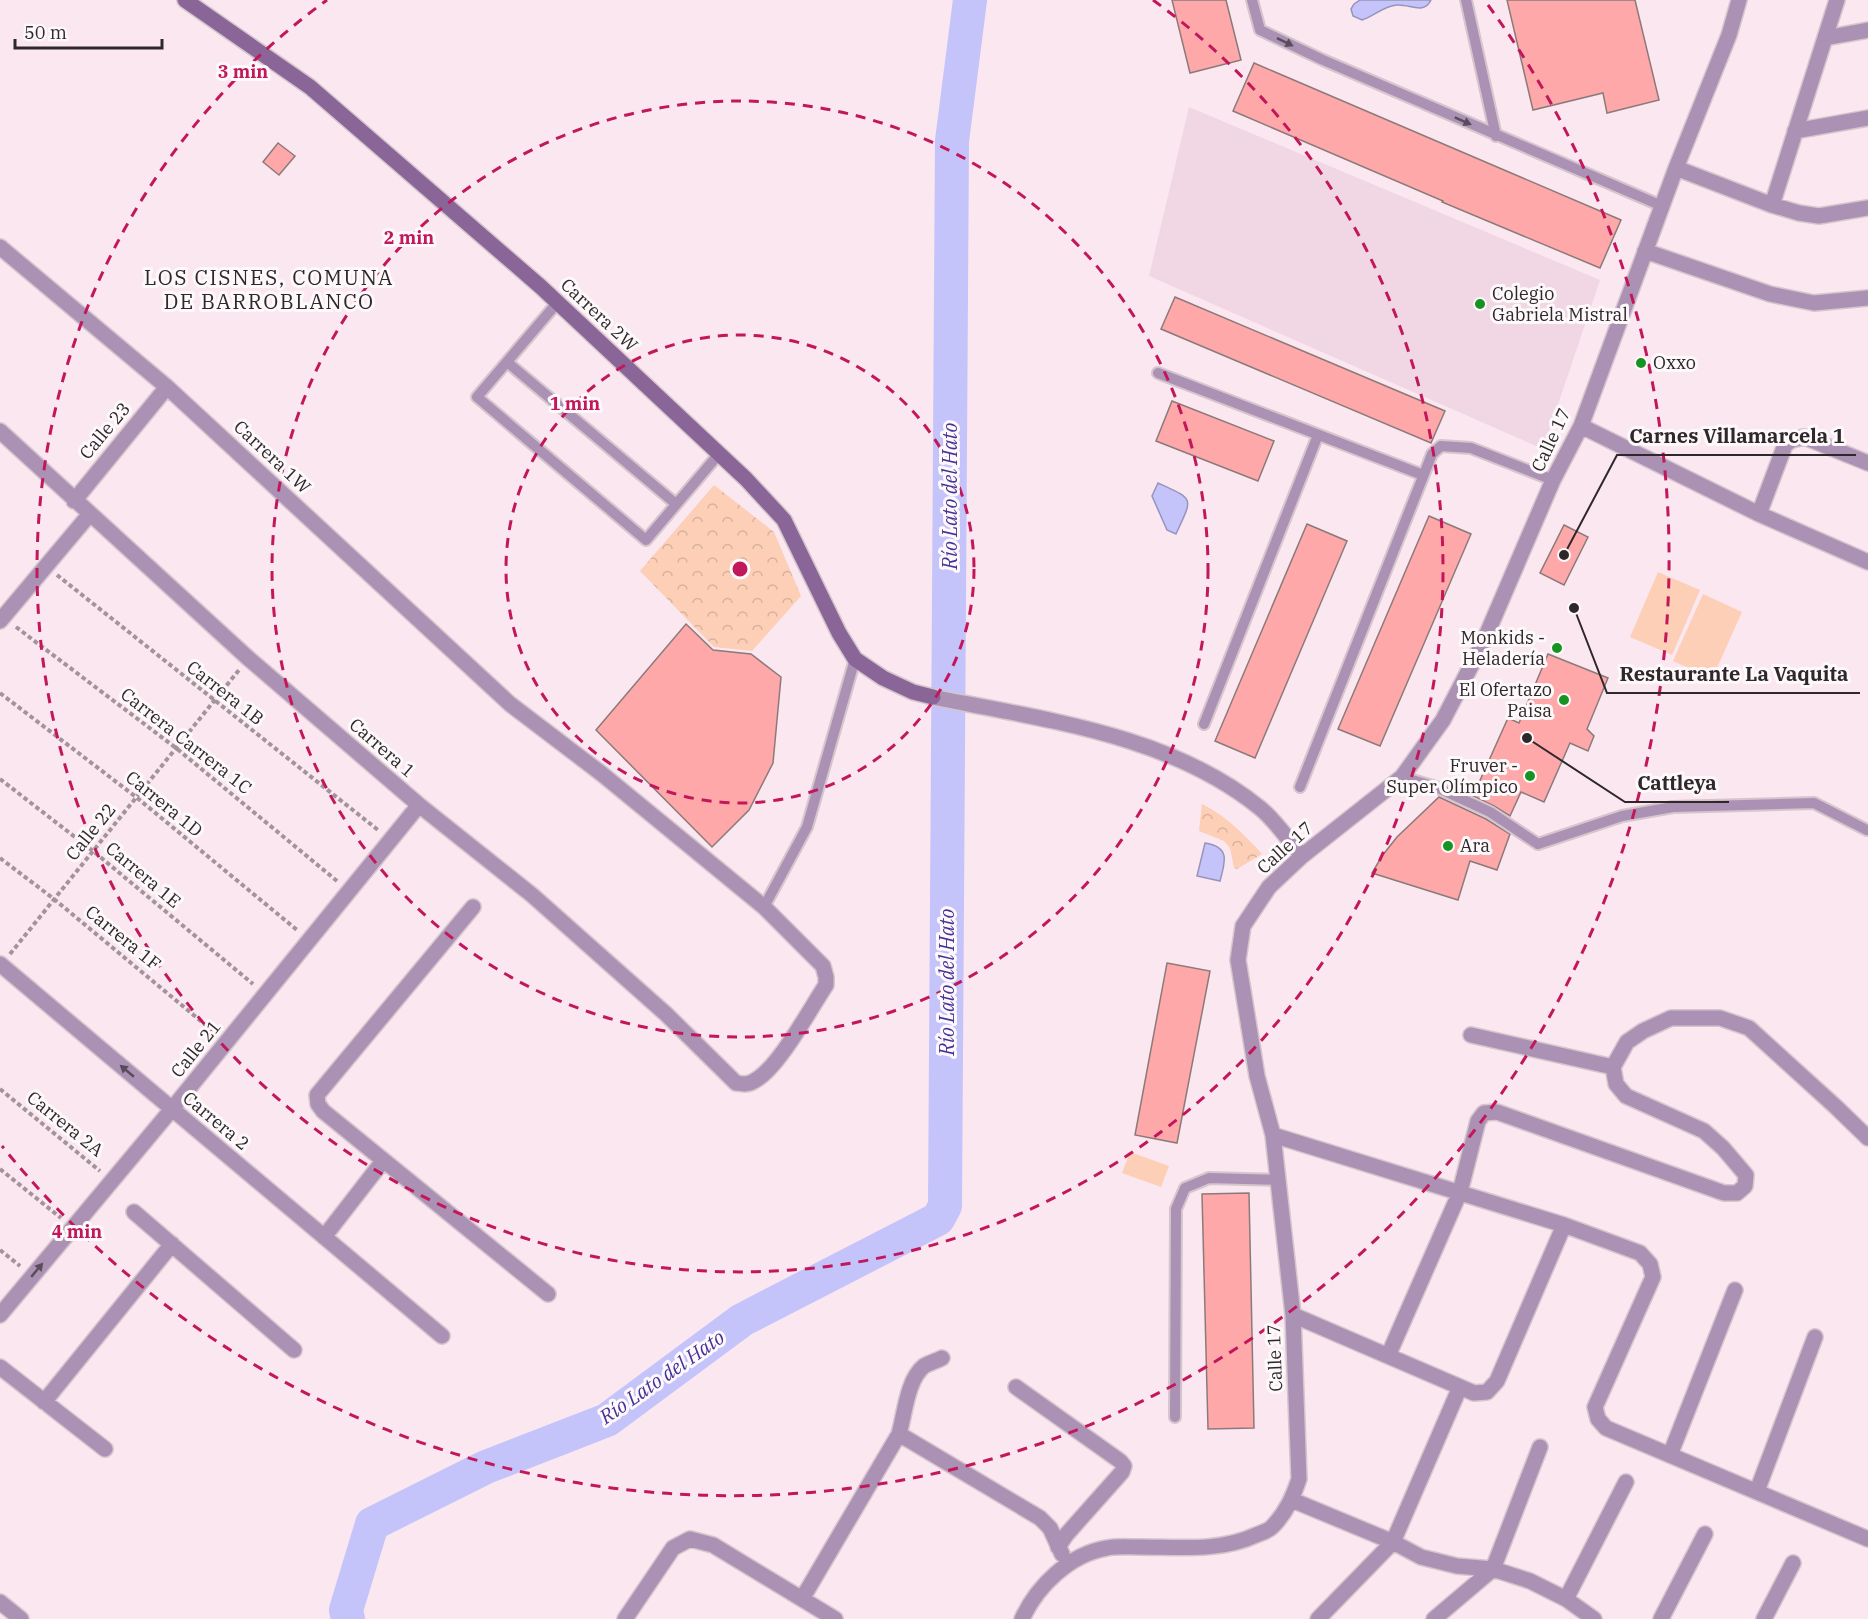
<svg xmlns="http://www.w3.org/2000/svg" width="1868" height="1619" font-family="'IBM Plex Serif',serif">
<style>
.built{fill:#f1d7e3}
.green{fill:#fccfb6}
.forest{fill:url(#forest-crowns)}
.water{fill:#c4c3fa;stroke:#9794bc;stroke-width:1.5}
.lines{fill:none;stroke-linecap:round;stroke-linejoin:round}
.river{stroke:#c4c3fa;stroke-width:34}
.building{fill:#fea8a9;stroke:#8c7a7a;stroke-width:1.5}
.lane-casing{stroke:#d5c5cd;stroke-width:14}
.street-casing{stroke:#d5c5cd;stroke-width:18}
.secondary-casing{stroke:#d5c5cd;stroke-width:18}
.path{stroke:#a2949a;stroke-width:4;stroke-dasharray:4.5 3;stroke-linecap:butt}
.lane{stroke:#ab92b5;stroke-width:10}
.street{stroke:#ab92b5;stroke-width:15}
.secondary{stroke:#8a6698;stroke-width:15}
.oneway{fill:#5a4d5b}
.ring{fill:none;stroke:#c2185b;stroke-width:3;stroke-dasharray:10 8}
.poi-dot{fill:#179323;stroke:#fdf9fb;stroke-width:2}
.labels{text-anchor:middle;stroke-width:6;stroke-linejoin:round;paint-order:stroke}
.poi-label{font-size:18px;fill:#2f282b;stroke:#fdf9fb;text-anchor:start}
.street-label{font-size:18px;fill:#2f282b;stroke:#fdf9fb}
.water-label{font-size:20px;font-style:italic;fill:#443297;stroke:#fdf9fb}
.quarter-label{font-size:21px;letter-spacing:1.5px;fill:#2f282b;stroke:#fdf9fb}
.centre{fill:#c2185b;stroke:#fdf9fb;stroke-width:3}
.ring-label{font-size:18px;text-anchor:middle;font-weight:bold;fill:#c2185b;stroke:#fdf9fb;stroke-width:6;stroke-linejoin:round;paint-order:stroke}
.leader{fill:none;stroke:#2f282b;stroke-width:2}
.callout-dot{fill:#2f282b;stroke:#fdf9fb;stroke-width:2}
.callout-label{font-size:20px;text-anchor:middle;font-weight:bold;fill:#2f282b;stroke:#fdf9fb;stroke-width:6;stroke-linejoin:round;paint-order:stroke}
</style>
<defs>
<pattern id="forest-crowns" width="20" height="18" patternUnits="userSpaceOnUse" patternTransform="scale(1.5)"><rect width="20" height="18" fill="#fccfb6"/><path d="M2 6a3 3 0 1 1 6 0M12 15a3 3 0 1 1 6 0" fill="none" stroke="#d8b29d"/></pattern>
</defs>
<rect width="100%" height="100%" fill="#fae7f0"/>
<path class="built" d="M1189 107 1600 280 1543 449 1149 276Z"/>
<path class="green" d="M1658 572 1700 590 1672 655 1630 637Z
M1703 594 1742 612 1712 679 1673 661Z
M1130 1152 1169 1166 1161 1187 1122 1173Z"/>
<path class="forest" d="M714 485 774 532 801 596 752 651 714 647 640 571Z
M1202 804C1226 816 1244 834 1262 854L1237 869 1234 868 1230 848 1224 841 1199 831Z"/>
<path class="water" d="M1360 0H1431C1424 15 1410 4 1397 5 1383 6 1375 16 1362 20L1353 16 1351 9 1354 4Z
M1158 483C1195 500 1193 497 1176 534L1167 530 1152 496Z
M1205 843C1231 847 1225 862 1220 881L1197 876Z"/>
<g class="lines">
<path class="river" d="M348 1619 346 1610 372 1524 486 1467 607 1420 742 1320 938 1219 945 1206 952 141 970 0"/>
</g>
<path class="building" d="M1172 0H1226L1241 60 1190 73Z
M1507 0H1635L1659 100 1607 113 1603 93 1533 110Z
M1254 63 1621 220 1600 268 1442 202 1443 201 1233 111Z
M278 143 295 156 279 175 263 162Z
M1175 297 1445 411 1431 443 1161 329Z
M1172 401 1274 441 1258 481 1156 441Z
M1429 516 1471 534 1380 746 1338 729Z
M1307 524 1347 541 1255 758 1215 741Z
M1564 525 1588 537 1564 585 1540 573Z
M686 624 713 650 751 654 781 677 773 763 749 810 712 847 596 730Z
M1548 654 1608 678 1587 729 1594 736 1588 751 1570 743 1544 802 1521 792 1510 816 1494 806 1473 796 1508 718 1519 723Z
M1439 797 1486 819 1510 834 1497 870 1470 861 1458 900 1372 873 1382 856 1397 837Z
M1167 963 1210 971 1177 1143 1135 1135Z
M1249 1193 1254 1428 1208 1429 1202 1194Z"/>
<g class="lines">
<defs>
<path id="lane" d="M1252 0 1260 30 1323 60 1662 206
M1466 0 1496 136
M557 303 477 397 646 540 718 455
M507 362 676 504
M1158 373 1423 475
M1204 724 1318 435
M1402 777 1436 787 1490 812 1538 844 1622 816 1673 807 1814 803 1867 830
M1300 787 1432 454 1441 446 1471 448 1553 480
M764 907 807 827 855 659
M1175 1417 1176 1209 1185 1188 1209 1178 1279 1180"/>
<path id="street" d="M1825 38 1868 30
M1795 131 1868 118
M1676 168 1772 205 1799 213 1819 216 1868 208
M1772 205 1837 0
M0 247 167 387 510 704 602 774 764 907 823 966 826 977V985C810 1009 778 1069 754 1081 748 1085 743 1084 736 1083L666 1014 532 895 419 805 248 658 0 431
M1645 251 1770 294 1814 303 1868 298
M1581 426 1759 514 1868 562
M74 501 167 387
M1759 514 1785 445 1792 440 1804 437 1868 463
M0 621 89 515
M933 697C1044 720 1169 734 1260 808 1276 821 1289 841 1302 856
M473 907 317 1095 318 1104 323 1111 548 1294
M0 964 442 1336
M1471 1035 1613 1067
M1273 1135 1564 1225 1640 1253 1650 1264 1653 1277 1595 1407 1598 1419 1606 1428 1868 1539
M134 1212 294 1350
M324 1237 383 1161
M0 1315 172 1109 419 805
M1293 1315 1474 1393 1487 1392 1497 1381 1564 1225
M1388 1356 1460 1192 1478 1121 1484 1113 1497 1112 1724 1193H1737L1745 1186 1746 1175 1723 1148 1704 1131 1626 1096 1616 1084 1613 1067 1627 1042 1643 1031 1671 1018H1720L1749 1028 1836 1107 1868 1138
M0 1367 105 1449
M1016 1387 1120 1461 1124 1466 1122 1472 1066 1535 1058 1547
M44 1402 172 1244
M899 1434 1040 1518 1050 1528 1062 1554
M1670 1455 1735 1290
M1757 1491 1815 1337
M1292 1500 1393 1542 1421 1557 1457 1566 1493 1569 1530 1581 1566 1599 1594 1619
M802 1599 899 1434C905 1413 907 1380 924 1366 929 1363 936 1361 942 1358
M1566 1599 1626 1482
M0 1602 21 1619
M625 1619 673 1548 690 1539 713 1545 835 1619
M1022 1619C1037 1586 1070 1554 1107 1548 1117 1546 1128 1547 1139 1547 1178 1547 1220 1552 1256 1535 1261 1533 1268 1531 1272 1527 1286 1513 1293 1497 1299 1479L1293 1315 1273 1135 1257 1076 1238 960 1243 926 1269 887 1302 856 1402 777 1443 720 1483 643 1553 480 1581 426 1676 168 1729 35 1739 0
M1318 1619 1393 1542 1460 1387
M1434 1619 1493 1569 1540 1447
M1661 1619 1705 1534
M1764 1619 1793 1563"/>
<path id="secondary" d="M185 0 310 87 541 287 746 479 784 520 839 633 855 659 883 678 913 692 933 697"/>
</defs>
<use href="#lane" class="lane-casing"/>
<use href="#street" class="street-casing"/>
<use href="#secondary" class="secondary-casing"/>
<path class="path" d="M57 575 378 830
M16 627 176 748 337 881
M0 693 136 797 297 930
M0 779 93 851 253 984
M0 858 54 899 214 1032
M10 954 239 670
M0 1089 100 1171
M0 1169 61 1218
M0 1250 20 1266"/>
<use href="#lane" class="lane"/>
<use href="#street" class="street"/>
<use href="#secondary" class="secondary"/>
</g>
<defs><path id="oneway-solid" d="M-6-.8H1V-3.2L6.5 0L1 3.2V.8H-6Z" transform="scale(1.5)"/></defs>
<g class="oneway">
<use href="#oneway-solid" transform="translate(1285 42) rotate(26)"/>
<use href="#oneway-solid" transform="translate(1463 121) rotate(24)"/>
<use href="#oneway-solid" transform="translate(127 1071) rotate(-140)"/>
<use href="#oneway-solid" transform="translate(37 1270) rotate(-50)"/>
</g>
<g class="ring">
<circle cx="740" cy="569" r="234"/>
<circle cx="740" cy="569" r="468"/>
<path d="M1153 0A703 703 0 1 1 327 0"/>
<path d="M1488 5A937 937 0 0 1 2 1146"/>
</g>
<g class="poi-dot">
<circle cx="1480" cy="304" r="6"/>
<circle cx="1641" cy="363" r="6"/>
<circle cx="1557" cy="648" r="6"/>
<circle cx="1564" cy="700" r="6"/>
<circle cx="1530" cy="776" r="6"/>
<circle cx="1448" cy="846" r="6"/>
</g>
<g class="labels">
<g class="poi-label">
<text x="1492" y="300">Colegio<tspan x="1492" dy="21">Gabriela Mistral</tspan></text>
<text x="1653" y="369">Oxxo</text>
<text x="1545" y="644" text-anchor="end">Monkids -<tspan x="1545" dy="21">Heladería</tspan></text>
<text x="1552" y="696" text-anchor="end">El Ofertazo<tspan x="1552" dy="21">Paisa</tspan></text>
<text x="1518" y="772" text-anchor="end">Fruver -<tspan x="1518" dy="21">Super Olímpico</tspan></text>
<text x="1460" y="852">Ara</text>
</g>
<g class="street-label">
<text transform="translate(599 315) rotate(43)" y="6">Carrera 2W</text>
<text transform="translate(105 431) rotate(-50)" y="6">Calle 23</text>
<text transform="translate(1551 440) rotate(-65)" y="6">Calle 17</text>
<text transform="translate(272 457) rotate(43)" y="6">Carrera 1W</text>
<text transform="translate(225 693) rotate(38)" y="6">Carrera 1B</text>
<text transform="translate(186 741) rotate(38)" y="6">Carrera Carrera 1C</text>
<text transform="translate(382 748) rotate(41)" y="6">Carrera 1</text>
<text transform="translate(164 804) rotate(39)" y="6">Carrera 1D</text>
<text transform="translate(91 832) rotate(-51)" y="6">Calle 22</text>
<text transform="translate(1285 848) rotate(-42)" y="6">Calle 17</text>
<text transform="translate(143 875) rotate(40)" y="6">Carrera 1E</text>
<text transform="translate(123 938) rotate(39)" y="6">Carrera 1F</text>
<text transform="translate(196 1049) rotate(-51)" y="6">Calle 21</text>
<text transform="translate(216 1121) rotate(40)" y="6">Carrera 2</text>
<text transform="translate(65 1124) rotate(39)" y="6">Carrera 2A</text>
<text transform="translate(1275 1358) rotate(-92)" y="6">Calle 17</text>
</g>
<g class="water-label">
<text transform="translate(950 496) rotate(-90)" y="7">Río Lato del Hato</text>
<text transform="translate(947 982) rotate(-90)" y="7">Río Lato del Hato</text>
<text transform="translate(662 1377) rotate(-35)" y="7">Río Lato del Hato</text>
</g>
<g class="quarter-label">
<text x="269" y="285">LOS CISNES, COMUNA<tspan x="269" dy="24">DE BARROBLANCO</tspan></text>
</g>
</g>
<circle cx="740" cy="569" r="9" class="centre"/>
<g class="ring-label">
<text x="243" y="78">3 min</text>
<text x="409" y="244">2 min</text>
<text x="575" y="410">1 min</text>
<text x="77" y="1238">4 min</text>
</g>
<path class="leader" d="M1564 555L1617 455H1856M1574 608L1607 693H1860M1527 738L1625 802H1729"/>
<g class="callout-dot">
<circle cx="1564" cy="555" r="6"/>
<circle cx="1574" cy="608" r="6"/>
<circle cx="1527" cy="738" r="6"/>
</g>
<g class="callout-label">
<text x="1737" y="443">Carnes Villamarcela 1</text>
<text x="1734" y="681">Restaurante La Vaquita</text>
<text x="1677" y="790">Cattleya</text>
</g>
<path d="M15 39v9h147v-9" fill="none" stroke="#2f282b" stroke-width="3"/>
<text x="24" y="39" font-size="18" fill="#2f282b" stroke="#fdf9fb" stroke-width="4.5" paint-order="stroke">50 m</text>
</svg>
